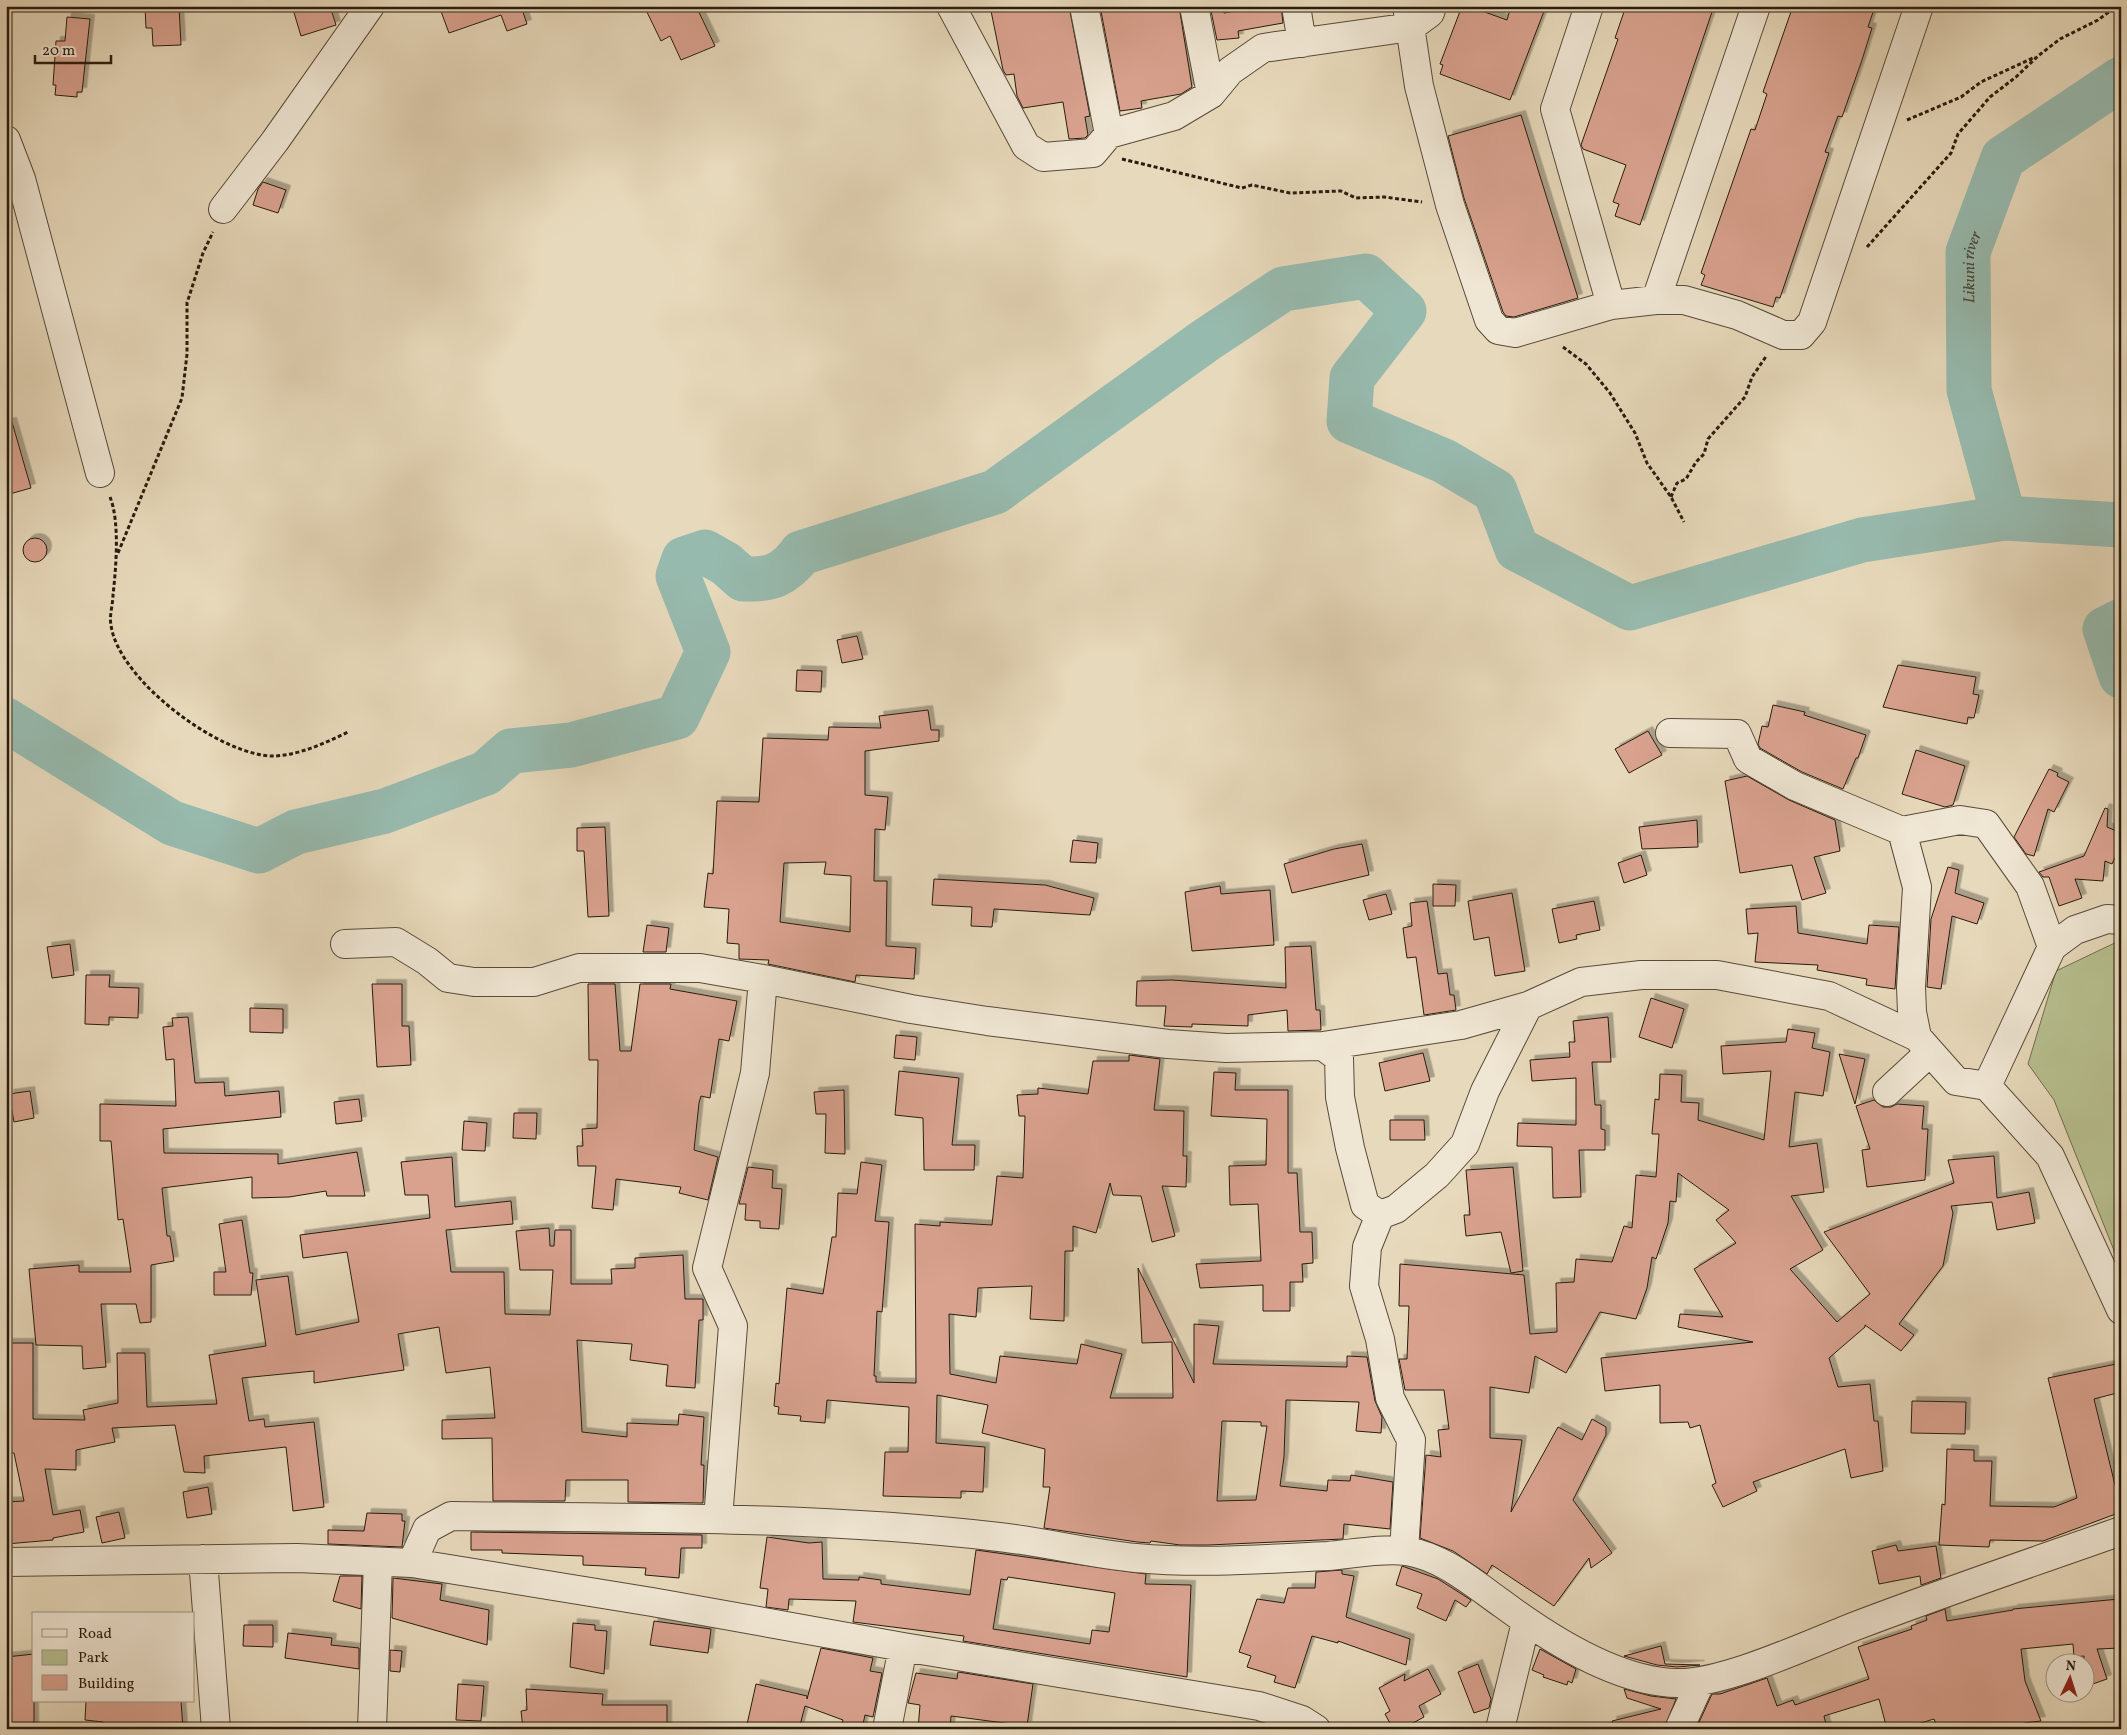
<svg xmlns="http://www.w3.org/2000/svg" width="2127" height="1735" font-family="Vollkorn,serif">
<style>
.green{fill:#b7bf8f;stroke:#706e4e}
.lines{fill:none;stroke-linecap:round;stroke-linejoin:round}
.river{stroke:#97baae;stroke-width:45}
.building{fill:#d9a28f;stroke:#281c0e;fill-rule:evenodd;filter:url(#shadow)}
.minor-casing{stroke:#584b39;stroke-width:30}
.path{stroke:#281c0e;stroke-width:3;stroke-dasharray:4 2.5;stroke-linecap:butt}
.minor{stroke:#efe6d3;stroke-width:28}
.labels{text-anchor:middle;stroke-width:4.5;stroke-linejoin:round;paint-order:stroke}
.water-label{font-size:16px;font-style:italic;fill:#494b3e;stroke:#efe6d3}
</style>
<defs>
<filter id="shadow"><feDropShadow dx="4.5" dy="-4.5" stdDeviation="0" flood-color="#0004"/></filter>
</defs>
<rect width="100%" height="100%" fill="#e7d9bb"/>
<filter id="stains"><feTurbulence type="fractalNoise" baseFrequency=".004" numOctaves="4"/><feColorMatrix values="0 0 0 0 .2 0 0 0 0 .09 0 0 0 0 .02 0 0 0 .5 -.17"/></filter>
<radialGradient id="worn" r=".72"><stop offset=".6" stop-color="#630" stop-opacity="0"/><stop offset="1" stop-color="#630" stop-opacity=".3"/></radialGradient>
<path class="green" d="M2121 940V1268L2054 1100 2028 1064 2056 971Z"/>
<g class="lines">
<g class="river">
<path id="s1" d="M2004 518 1969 390 1968 252 2003 158 2121 79"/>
<path d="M2121 621 2105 629 2121 676"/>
<path d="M6 720 172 823 259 851 296 832 385 811 486 773 511 751 571 745 677 717 708 652 678 576 684 559 705 552 726 564 743 579C770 580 784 576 801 553L995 492 1206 340 1283 289 1366 276 1404 311 1352 378 1349 421 1444 461 1495 491 1517 549 1630 608 1862 540 2004 518 2121 525"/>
</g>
</g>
<path class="building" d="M179 6 181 45 153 46 152 28H146L145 7Z
M292 6H330L336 25 301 36Z
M439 6H521L527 24 507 31 501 15 449 33Z
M644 6H696L715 46 681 60 670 36 661 41Z
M990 6H1069L1090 116 1085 117 1088 135 1085 138 1069 139 1063 102 1023 108 1017 96 1014 74 1006 75 1003 70Z
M1100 6H1179L1192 87 1181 94 1141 101 1142 108 1120 111Z
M1210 6H1222L1224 13 1266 6H1281L1283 23 1238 31 1239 38 1217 40Z
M1462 6H1468L1507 20 1511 6H1546L1510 100 1440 74 1443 65 1440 64Z
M1626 6H1714L1640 225 1615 216 1619 204 1613 202 1626 165 1583 149 1581 145 1618 39 1615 38Z
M1793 6H1875L1868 27 1872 28 1862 60 1842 117 1838 116 1825 152 1829 153 1780 298 1776 297 1773 307 1701 285 1705 275 1701 273 1751 129 1755 130 1767 94 1763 92Z
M67 17 90 19 82 92H77V97L55 95 56 85H53L56 41H65Z
M1521 115 1578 298 1514 317 1506 316 1503 312 1464 198 1448 136Z
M263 182 286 190 278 213 253 205 258 189Z
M12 422 31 488 6 495V423Z
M23 550a12 12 0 1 1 24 0a12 12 0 1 1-24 0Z
M857 636 863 659 842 663 837 640Z
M1898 665 1976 677 1973 694 1979 695 1974 718 1968 717 1967 724 1883 707Z
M797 670 822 671 821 692 796 691Z
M1773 705 1805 712 1804 715 1866 735 1858 758H1856L1843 789 1802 772 1760 748 1758 744 1762 726 1768 727Z
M928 710 931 730H939V741L865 751V795L888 797 885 830 875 829 874 881H887L886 946 916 948 914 979 856 975 855 982 768 964 769 960 739 959V944L727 943 729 909 704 907 708 873 713 874 717 801 759 802 763 738 828 740 829 727 881 728 879 716ZM826 862 824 874 851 876 850 932 780 922 784 863Z
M1648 731 1662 755 1629 773 1615 749Z
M1916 750 1965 766 1953 805 1945 807 1902 794Z
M2049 769 2058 773 2057 776 2069 782 2054 812 2048 809 2034 856 2026 854 2014 837Z
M1747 776 1789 800 1835 820 1840 851 1814 857 1826 893 1802 900 1792 865 1740 873 1725 781Z
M2105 808 2108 809 2107 827 2121 833V845L2112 864 2105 861 2103 881 2075 879 2082 898 2059 906 2049 877H2043L2039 872 2084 856Z
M1697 820 1698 847 1642 849 1639 827Z
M605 827 609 916 588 917 584 851H577V828Z
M1073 840 1098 843 1096 863 1070 862Z
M1362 844 1369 875 1292 893 1284 864 1334 849Z
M1641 855 1647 875 1624 883 1618 863Z
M1948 867 1959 870 1955 893 1984 903 1977 924 1952 916 1941 989 1927 987 1931 919Z
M934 879 1045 885 1094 898 1090 915 994 909 992 927 971 926 972 907 932 905Z
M1433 884 1456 885 1455 906H1433Z
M1220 886 1221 894 1270 890 1274 945 1192 951 1185 892Z
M1512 893 1525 971 1495 976 1489 937 1474 940 1468 901Z
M1386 894 1392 914 1369 920 1363 900Z
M1427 901 1438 974 1447 973 1450 995H1454L1456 1010 1424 1015 1416 957 1407 958 1403 928 1412 926 1410 903Z
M1594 901 1600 930 1576 935 1577 939 1559 943 1552 909Z
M1796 906 1798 933 1867 944 1869 925 1899 927 1895 989 1866 985 1867 979 1817 970 1818 965 1755 962 1758 933 1748 934 1746 909Z
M647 925 669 928 666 952H643Z
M70 944 74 975 52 978 47 947Z
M1311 946 1316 1010H1320L1321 1030 1288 1031 1287 1010 1248 1015V1026L1192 1024V1027L1164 1026 1166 1006H1136L1137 981 1172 980 1286 988 1285 947Z
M86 975H110L109 987 139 988 138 1018 109 1017V1025L85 1024Z
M372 984H402V1026H409L411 1065 377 1067Z
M588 984H615L620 1051H631L640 984H671L670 989 737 1001 729 1041 719 1039 710 1098 701 1096 699 1103 694 1150 718 1157 708 1200 679 1193 681 1187 616 1179 613 1210 592 1208 596 1166H578L577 1146H583L582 1129 597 1128 598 1060H589Z
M1651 998 1684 1009 1672 1048 1639 1037Z
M250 1008 283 1009V1033L250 1032Z
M188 1017 195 1083 224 1082 225 1096 279 1091 281 1117 163 1129 164 1153 278 1154V1164L357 1152 365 1196H327L326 1191 289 1197 252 1198V1177L162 1188 167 1236H170L174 1261 151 1265V1322L140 1323 136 1304H101L106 1367 83 1369 82 1346 36 1345 29 1269 79 1265V1272H131L123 1219 118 1220 111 1141H100V1104L176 1106 174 1059 166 1060 163 1027 173 1026 172 1018Z
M1608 1017 1611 1062H1592L1595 1105H1601V1129L1605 1130V1150H1579L1581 1197 1553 1198 1552 1147 1517 1146 1518 1123 1576 1125V1078L1532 1081 1530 1060 1570 1057 1569 1042H1575L1573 1021Z
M1788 1029 1815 1033 1812 1048 1830 1052 1823 1096 1795 1092 1789 1147 1817 1143 1824 1192 1791 1196 1823 1250 1790 1269 1837 1322 1870 1294 1824 1232 1954 1183 1948 1160 1994 1156 1997 1198 2029 1192 2035 1223 1997 1230 1992 1202 1951 1206 1953 1213 1943 1266 1899 1324 1914 1335 1901 1351 1865 1325V1327L1829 1358 1838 1387 1870 1384 1874 1421H1878L1883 1471 1851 1478 1845 1449 1753 1482 1757 1491 1723 1507 1712 1485 1716 1483 1700 1425 1690 1428 1688 1422 1660 1423V1385L1605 1391 1601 1358 1753 1342 1678 1327 1680 1314 1723 1317 1694 1269 1736 1243 1716 1220 1729 1210 1678 1173 1676 1202 1670 1201 1668 1223 1656 1259 1652 1257 1647 1288 1636 1319 1600 1312 1566 1373 1535 1356 1529 1393 1490 1387V1438L1522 1440 1511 1512 1558 1427 1582 1440 1592 1419 1606 1427V1435L1573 1500 1612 1553 1591 1568 1589 1558 1554 1606 1492 1565 1487 1574 1453 1551 1420 1538 1426 1455 1441 1457 1438 1430 1449 1429 1444 1390H1405L1399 1359H1407L1409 1306H1399L1400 1264 1524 1275 1530 1334 1557 1332 1556 1283 1574 1282 1576 1259 1612 1262 1624 1226 1632 1228 1636 1175 1656 1177 1659 1134H1652L1655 1099 1659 1100 1660 1074 1682 1075 1681 1102 1699 1103 1698 1120 1764 1140 1771 1071 1723 1074 1721 1046 1786 1042Z
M896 1035 917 1037 915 1060 894 1058Z
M1423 1053 1430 1081 1385 1091 1379 1063Z
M1839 1054 1865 1059 1855 1104Z
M1129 1055 1160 1059 1154 1110 1184 1111 1183 1156H1187L1186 1187 1162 1186 1175 1236 1152 1242 1141 1196 1113 1195 1110 1183 1096 1233 1073 1226V1251H1065L1064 1321 1030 1319 1032 1286 978 1288 976 1317 949 1314 950 1374 996 1383 1000 1356 1077 1364 1081 1344 1122 1354 1110 1398H1173L1172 1342 1142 1343 1138 1268 1194 1383V1324L1219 1326 1213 1364 1347 1367V1356L1367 1357 1375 1401 1382 1417 1381 1433 1356 1431 1359 1402 1286 1400 1284 1457 1280 1486 1327 1491 1328 1480 1350 1481 1351 1475 1393 1482 1390 1529 1344 1524 1343 1539 1208 1545H1180L1151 1541 1150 1543 1137 1542 1044 1528 1050 1487H1043L1045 1449 982 1433 988 1405 937 1395 936 1443 985 1447 983 1492 961 1491V1498L883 1496 885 1452H908L909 1407 827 1400 825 1423 800 1421 801 1416 778 1414 779 1407 774 1406 776 1383 779 1384 787 1288 823 1294 832 1237H836L838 1193 857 1194 861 1162 882 1165 875 1221 889 1222 882 1312 877 1311 874 1376H876V1382L916 1383 915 1224 940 1226V1222L992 1225 997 1176 1023 1178 1025 1116H1019L1017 1095 1038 1094V1088L1088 1094 1093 1061H1129ZM1222 1421 1261 1422V1426H1267L1256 1500 1217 1501Z
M899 1071 959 1078 952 1145H975L974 1170H924L923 1118 895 1115Z
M1214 1072 1236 1073 1235 1090H1288V1173H1297L1300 1232H1312L1313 1263 1302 1264 1303 1282H1290V1311H1263V1285L1200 1288 1196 1264 1261 1261 1258 1204 1230 1205 1229 1166 1266 1165 1267 1119 1211 1116Z
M844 1090 845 1154 825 1153 826 1114H816L814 1092Z
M30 1091 34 1118 14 1122 9 1094Z
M359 1099 362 1121 336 1124 334 1102Z
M1874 1100 1883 1107H1891L1897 1104 1924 1106 1922 1129H1928L1925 1180 1867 1187 1862 1150 1870 1149 1856 1106Z
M514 1113H537L536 1139 513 1138Z
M1390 1120H1424L1425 1140H1390Z
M464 1121 487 1123 485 1151 462 1150Z
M452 1157 455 1207 511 1201 513 1224 446 1230 451 1272H504L505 1314 550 1315 553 1270H520L516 1231 549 1228 550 1246H554L555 1230H571V1284H612L611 1269 635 1268V1258L683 1255 685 1299H703V1320H699L695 1388 666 1386 668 1365 630 1360 632 1344 577 1340 582 1432 627 1437V1423L678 1425 679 1414 704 1417 701 1465H704L703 1503 628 1502V1480H566L565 1501H493L492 1438 442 1439V1420L495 1418 490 1367 446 1373 439 1327 398 1334 404 1370 314 1383V1371L242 1378 249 1421 264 1419 265 1427 314 1422 324 1507 293 1511 286 1447 204 1456 205 1473 184 1472 175 1425 112 1428 115 1442 76 1450V1470L45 1469 53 1515 80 1510 84 1532 53 1538V1540L6 1544V1502L24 1501 14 1453H6V1343H33V1419L85 1420 83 1410 118 1403 117 1353H145L147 1407 217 1404 209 1355 266 1346 256 1280 288 1276 296 1335 359 1322 347 1252 303 1258 300 1235 430 1218 428 1195H405L401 1162Z
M748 1167 773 1170 772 1188 782 1189 779 1229 760 1228V1221L745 1220 746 1204H739Z
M1513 1167 1523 1271 1511 1273 1501 1232 1466 1236 1464 1215H1470L1466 1170Z
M242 1220 250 1273H253L251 1295H214V1272H226L219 1224Z
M2121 1363V1392L2094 1399 2115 1485 2121 1482V1512L2043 1541 1990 1540 1989 1547 1939 1545 1942 1504 1945 1505 1947 1449 1974 1450V1461H1992L1990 1506 2054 1507 2077 1498 2048 1378Z
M1912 1401 1966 1402 1965 1434 1911 1433Z
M208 1487 212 1514 187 1518 183 1492Z
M119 1512 125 1538 102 1543 96 1517Z
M367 1513 402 1514V1521H405L402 1547 328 1544V1530L364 1531Z
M471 1532 702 1535V1548H681L679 1578 645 1575 646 1568 583 1565V1556L502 1553V1550H471Z
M767 1537 809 1543 822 1542 823 1579 859 1580V1577L881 1580V1584L970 1595 976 1550 1146 1574 1145 1584 1191 1585 1187 1677 963 1641 964 1636 853 1622 856 1601 789 1599 788 1610 766 1607 768 1589 760 1588ZM1008 1577 1115 1593 1109 1632 1092 1630 1090 1644 993 1629 1001 1579 1007 1580Z
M1896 1545 1898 1551 1936 1546 1941 1578 1921 1585 1920 1576 1879 1584 1872 1551Z
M1402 1566 1438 1579 1471 1600 1466 1607 1455 1600 1446 1621 1417 1608 1422 1594 1396 1585Z
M1342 1570V1574L1354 1576 1346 1617 1410 1639 1406 1665 1338 1641V1643L1312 1636 1295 1688 1274 1682 1276 1676 1247 1667 1251 1656 1239 1652 1257 1599 1284 1603 1288 1588H1315L1316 1572Z
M340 1576H362L361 1609 333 1601Z
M393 1578 442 1584 440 1600 489 1610 487 1645 392 1618Z
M2119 1599 2121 1648 2097 1649 2107 1679 2084 1687V1656L2074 1657 2073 1644 2021 1649 2025 1681 2041 1721 2024 1723 2025 1729H1938L1934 1719 1901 1729H1887L1879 1699 1824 1716 1827 1729H1696L1712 1694H1720L1767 1678 1777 1706 1793 1700 1795 1705 1869 1679 1858 1647 1912 1629 1911 1626 1927 1620 1926 1616 1945 1609 1947 1621 2013 1610V1609Z
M654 1621 711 1629 708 1653 650 1645Z
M573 1623 595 1625V1630L607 1631 604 1674 570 1667Z
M244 1625H273V1647L243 1646Z
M288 1633 332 1638 331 1645 359 1648V1669L285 1658Z
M1661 1646 1665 1664 1700 1665 1677 1667 1657 1665 1624 1656Z
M821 1648 873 1658 870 1671 882 1673 873 1717 865 1715 862 1729H840L843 1720 805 1706 799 1729H746L756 1684 807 1696V1699Z
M1540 1649 1576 1669 1572 1683 1568 1681 1567 1685 1543 1677 1544 1675 1532 1670Z
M390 1650 402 1651 400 1672 390 1671Z
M34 1654V1729H6V1657Z
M1478 1664 1491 1699 1489 1708 1474 1713 1458 1672Z
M1428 1669 1441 1694 1419 1706 1424 1717 1402 1729H1393L1385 1714 1390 1711 1379 1688 1405 1674 1404 1681Z
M958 1672 1033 1684 1027 1726 951 1716 950 1729H918L920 1705 908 1703 916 1673 957 1679Z
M458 1684 484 1686 481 1721 456 1720Z
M526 1689 603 1694 602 1705H667V1729H523L521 1711 527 1710Z
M1624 1689 1651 1696 1676 1699 1664 1729H1613L1612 1721 1661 1709 1627 1698Z
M86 1701H181L183 1729H103V1722L85 1720Z"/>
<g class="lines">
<defs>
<path id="minor" d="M951 6 1026 146 1043 157 1093 153 1109 134 1174 116 1211 94 1230 71 1263 48 1411 27 1430 13 1432 6
M1084 6 1109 134
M1194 6 1211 94
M1296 6 1302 43
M1407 6 1419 86 1450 205 1489 320 1498 330 1515 333 1611 305 1656 300H1684L1737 315 1783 335H1801L1812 322 1919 6
M1589 6 1555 109 1611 305
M6 140 21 179 100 473
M223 209 275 141 370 6
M1656 300 1756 6
M1670 733 1737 734 1748 759 1795 786 1902 831 1917 887 1911 987 1912 1012 1917 1037 1956 1081 1987 1086 2050 1156 2121 1310
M1902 831 1960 820 1986 824 2030 886 2052 947
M345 944 396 942 427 961 448 978 474 982H534L579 968H700L763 979
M1323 1046 1339 1058 1340 1097 1350 1148 1365 1205 1380 1215 1396 1209 1437 1175 1465 1144 1485 1091 1528 1006
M1987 1086 2052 947 2075 930 2107 919 2121 920
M1887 1092 1929 1053
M1380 1215 1367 1247 1364 1286 1380 1339 1390 1398 1411 1440 1404 1551
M718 1519 733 1326 707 1268 755 1073 763 979 911 1009 987 1021 1168 1044 1226 1048 1323 1046 1461 1025 1528 1006 1581 982 1641 975H1717L1829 996 1917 1037
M203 1559 216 1729
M6 1562 297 1558 412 1563 652 1602 903 1647 1259 1706 1302 1720 1316 1729
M412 1563 427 1529 451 1516C633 1518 817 1516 999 1537 1045 1542 1090 1554 1136 1558 1200 1564 1264 1559 1328 1556 1351 1554 1383 1548 1406 1551 1444 1557 1474 1584 1504 1605 1550 1639 1618 1682 1677 1683 1725 1684 1811 1643 1858 1625 1945 1592 2033 1562 2121 1531
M372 1729 378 1562
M887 1729 903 1647
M1500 1729 1526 1622
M1679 1729 1701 1681"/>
</defs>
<use href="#minor" class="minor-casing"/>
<path class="path" d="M1907 120 1961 97 1981 82 2035 57
M1122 159 1242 188 1252 185 1290 193 1341 191 1356 198 1384 197 1422 202
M1867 247 1951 153 1958 134 1990 97 2016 77 2038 56 2060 39 2098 20 2117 6
M1563 347 1586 364 1610 393 1635 433 1647 463 1671 497 1684 522
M110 497C120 522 116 568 113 595 113 604 109 616 111 625 118 680 222 758 276 756 302 754 325 743 348 732
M1671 497 1677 483 1686 479 1696 462 1704 454 1708 439 1745 397 1752 377 1767 355
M118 553 182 398 187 354V303L203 253 213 232"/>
<use href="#minor" class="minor"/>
</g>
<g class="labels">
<g class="water-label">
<text dy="6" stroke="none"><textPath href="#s1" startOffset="256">Likuni river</textPath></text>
</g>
</g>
<rect width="2127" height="1735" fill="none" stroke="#e7d9bb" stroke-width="25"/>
<rect x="8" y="8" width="2112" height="1720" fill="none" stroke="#281c0e" stroke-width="2.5"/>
<rect x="12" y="12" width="2102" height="1710" fill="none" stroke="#281c0e"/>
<rect x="32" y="1612" width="162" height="90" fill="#efe6d3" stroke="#9f9584"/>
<rect x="42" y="1629" width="25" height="8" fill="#efe6d3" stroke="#9f9584"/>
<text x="78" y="1638" font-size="15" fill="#281c0e">Road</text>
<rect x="42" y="1650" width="25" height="15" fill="#b7bf8f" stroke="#9f9584"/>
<text x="78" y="1662" font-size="15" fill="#281c0e">Park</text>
<rect x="42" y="1675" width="25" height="15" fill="#d9a28f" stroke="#9f9584"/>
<text x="78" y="1688" font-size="15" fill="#281c0e">Building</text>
<g transform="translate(2070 1678) rotate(4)"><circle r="24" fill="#efe6d3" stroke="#9f9584"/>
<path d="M0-4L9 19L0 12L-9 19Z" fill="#8f2418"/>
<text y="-8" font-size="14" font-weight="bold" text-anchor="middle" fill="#281c0e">N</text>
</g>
<path d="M35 55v8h76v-8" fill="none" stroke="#281c0e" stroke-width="2.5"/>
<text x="42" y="55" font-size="15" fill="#281c0e" stroke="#efe6d3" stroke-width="4" paint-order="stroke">20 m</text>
<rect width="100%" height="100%" filter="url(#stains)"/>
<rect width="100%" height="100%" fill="url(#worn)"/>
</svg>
